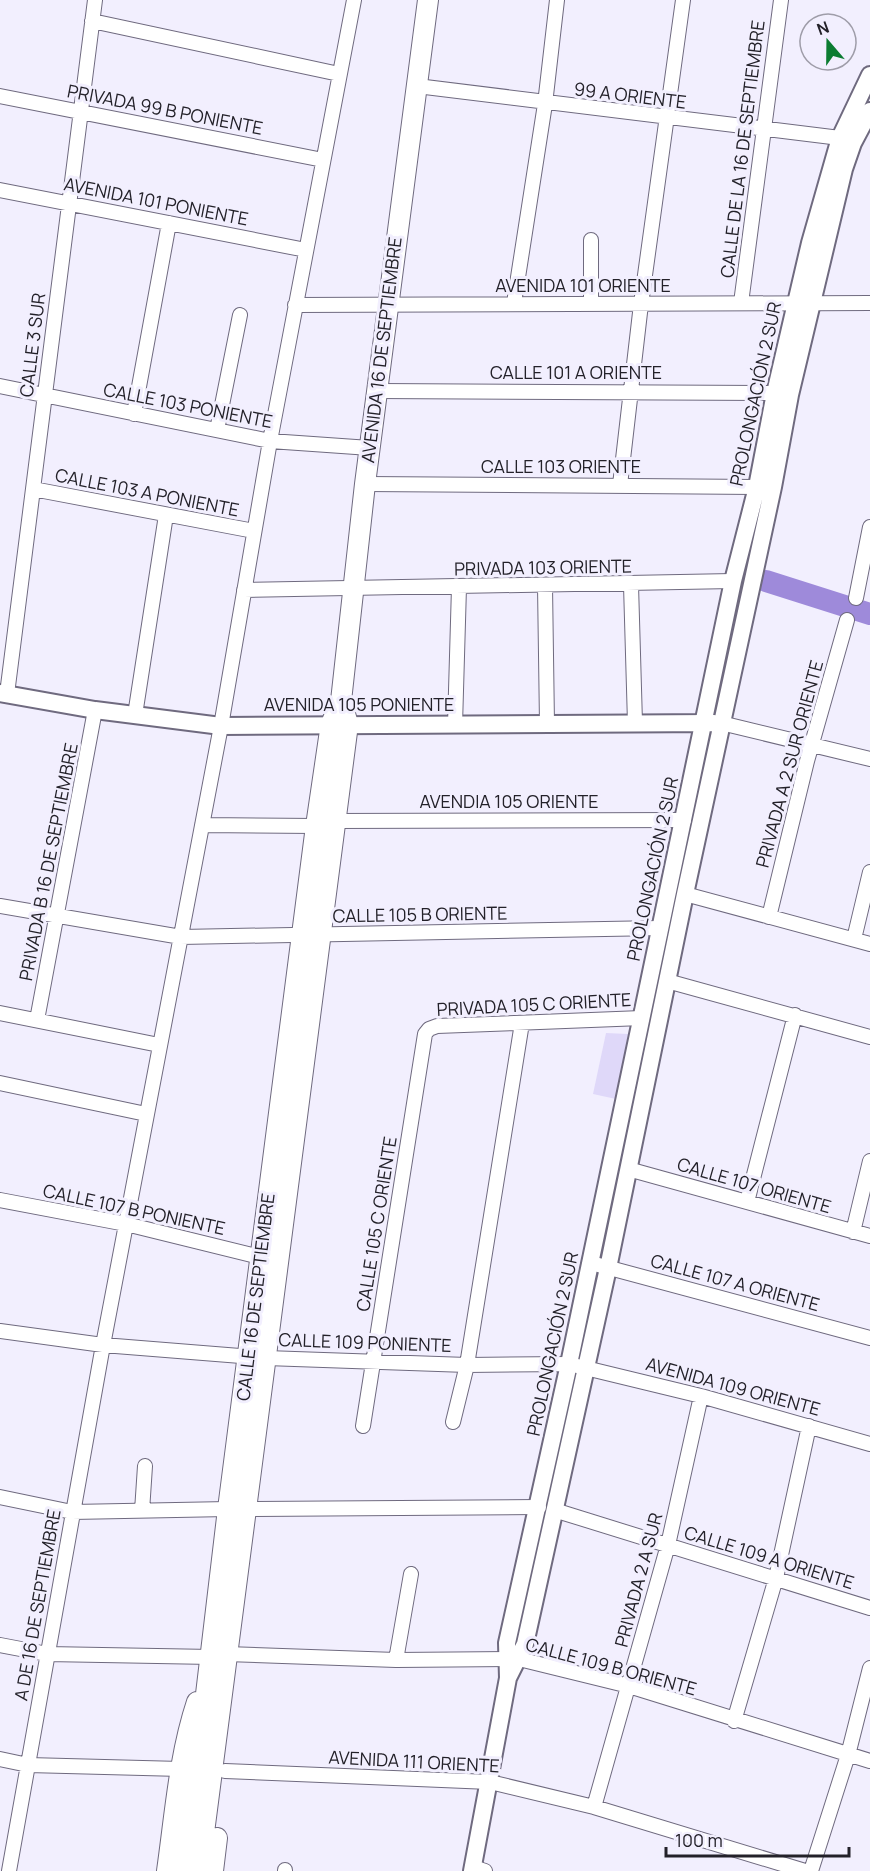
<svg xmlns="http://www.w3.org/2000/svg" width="870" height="1871" font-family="Manrope,sans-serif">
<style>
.green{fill:#dfd8f9}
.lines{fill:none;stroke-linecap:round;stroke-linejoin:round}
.stream{stroke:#9e8ada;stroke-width:4}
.river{stroke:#9e8ada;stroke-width:22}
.minor-casing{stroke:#6f6a7f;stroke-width:16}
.tertiary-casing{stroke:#6f6a7f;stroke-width:20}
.secondary-casing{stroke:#6f6a7f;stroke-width:22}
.minor{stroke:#fff;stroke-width:14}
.tertiary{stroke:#fff;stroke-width:16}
.secondary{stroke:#fff;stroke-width:20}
.labels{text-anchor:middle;stroke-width:6;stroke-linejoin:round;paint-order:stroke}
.street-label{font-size:18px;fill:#232129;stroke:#f2effe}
</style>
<rect width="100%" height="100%" fill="#f2effe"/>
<path class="green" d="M606 1033 628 1034 616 1099 593 1094Z"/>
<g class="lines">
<path class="stream" d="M768 581 870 614"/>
<path class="river" d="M766 581 870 614"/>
<defs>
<path id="minor" d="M92 21 339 74
M417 86 840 138
M0 96 323 160
M0 190 306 250
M591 240V304
M514 303 545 104 557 0
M741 303 781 0
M295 305 870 303
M0 386 270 441 370 448
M378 391 775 393
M134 414 169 223
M217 430 240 315
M365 484 757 487
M620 485 641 304 683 0
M33 489 254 531
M631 585 635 723
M545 586 547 724
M244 590 733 581
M856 598 870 527
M7 694 95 0
M135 715 166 515
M721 723 870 759
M455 725 459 587
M334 821 684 820
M202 825 316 826
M685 894 870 944
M0 906 181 937 660 928
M769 917 807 761 847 620
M854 939 870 872
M667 981 870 1037
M0 1013 159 1045
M37 1020 95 710
M0 1083 146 1114
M628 1169 870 1236
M0 1200 126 1224 260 1257
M747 1202 795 1015
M853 1232 870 1161
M591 1263 870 1338
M0 1331 103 1345 266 1358 467 1365 569 1364 701 1396 870 1444
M453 1422 467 1365 522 1023
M363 1426 425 1034 429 1029 437 1026 642 1018
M0 1497 72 1512 228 1509
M246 1509 539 1507
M554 1510 870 1608
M142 1511 145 1466
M0 1645 47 1654 212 1657
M226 1654 396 1660 519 1659 629 1686 870 1761
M396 1660 411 1574
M734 1721 776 1578 809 1426
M0 1759 28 1765 181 1769
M225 1771 490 1782 594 1807 805 1871
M594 1807 668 1545 701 1396
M473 1867 485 1871
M9 1871 103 1345 221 726 270 441 354 0
M285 1871V1870
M811 1871 848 1755 870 1668"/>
<path id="tertiary" d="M0 693 95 710 221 726 714 723
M508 1678 525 1644 608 1268 685 894 773 487 790 395 844 169 853 143 870 111
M472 1871 508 1678 507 1643 569 1364 733 581 757 487 775 393 810 243 840 138 870 75"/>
<path id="secondary" d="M167 1871C175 1815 179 1756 197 1702
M185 1871 228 1509 316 826 331 724 341 701 365 484 428 0
M199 1871 348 724 341 701
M213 1871 217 1838"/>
</defs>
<use href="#minor" class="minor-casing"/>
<use href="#tertiary" class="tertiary-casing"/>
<use href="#secondary" class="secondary-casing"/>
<use href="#minor" class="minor"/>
<use href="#tertiary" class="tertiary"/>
<use href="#secondary" class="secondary"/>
</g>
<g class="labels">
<g class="street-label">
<text transform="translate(630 96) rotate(7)" y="6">99 A ORIENTE</text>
<text transform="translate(165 110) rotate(11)" y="6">PRIVADA 99 B PONIENTE</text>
<text transform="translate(743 149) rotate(-83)" y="6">CALLE DE LA 16 DE SEPTIEMBRE</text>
<text transform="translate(156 202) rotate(11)" y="6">AVENIDA 101 PONIENTE</text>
<text x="583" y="292">AVENIDA 101 ORIENTE</text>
<text transform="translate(33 345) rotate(-83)" y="6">CALLE 3 SUR</text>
<text transform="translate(382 350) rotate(-83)" y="6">AVENIDA 16 DE SEPTIEMBRE</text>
<text x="576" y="379">CALLE 101 A ORIENTE</text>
<text transform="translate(756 394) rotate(-78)" y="6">PROLONGACIÓN 2 SUR</text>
<text transform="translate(188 406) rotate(11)" y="6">CALLE 103 PONIENTE</text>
<text x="561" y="473">CALLE 103 ORIENTE</text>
<text transform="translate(147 493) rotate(11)" y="6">CALLE 103 A PONIENTE</text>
<text transform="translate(543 568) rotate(-1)" y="6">PRIVADA 103 ORIENTE</text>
<text x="359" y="711">AVENIDA 105 PONIENTE</text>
<text transform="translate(790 764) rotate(-75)" y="6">PRIVADA A 2 SUR ORIENTE</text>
<text x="509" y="808">AVENDIA 105 ORIENTE</text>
<text transform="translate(49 862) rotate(-79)" y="6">PRIVADA B 16 DE SEPTIEMBRE</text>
<text transform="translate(653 869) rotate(-78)" y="6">PROLONGACIÓN 2 SUR</text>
<text transform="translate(420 915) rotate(-1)" y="6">CALLE 105 B ORIENTE</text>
<text transform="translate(534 1005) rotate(-3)" y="6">PRIVADA 105 C ORIENTE</text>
<text transform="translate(754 1186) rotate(16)" y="6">CALLE 107 ORIENTE</text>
<text transform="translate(134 1210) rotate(12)" y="6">CALLE 107 B PONIENTE</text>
<text transform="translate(377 1224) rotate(-81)" y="6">CALLE 105 C ORIENTE</text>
<text transform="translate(735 1283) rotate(15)" y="6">CALLE 107 A ORIENTE</text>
<text transform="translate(256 1297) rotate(-83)" y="6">CALLE 16 DE SEPTIEMBRE</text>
<text transform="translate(365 1343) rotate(2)" y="6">CALLE 109 PONIENTE</text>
<text transform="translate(553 1344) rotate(-78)" y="6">PROLONGACIÓN 2 SUR</text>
<text transform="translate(733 1387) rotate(15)" y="6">AVENIDA 109 ORIENTE</text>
<text transform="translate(769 1558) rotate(17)" y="6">CALLE 109 A ORIENTE</text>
<text transform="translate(639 1580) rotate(-75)" y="6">PRIVADA 2 A SUR</text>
<text transform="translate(38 1605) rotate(-80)" y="6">A DE 16 DE SEPTIEMBRE</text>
<text transform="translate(611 1667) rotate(15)" y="6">CALLE 109 B ORIENTE</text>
<text transform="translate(414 1762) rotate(3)" y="6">AVENIDA 111 ORIENTE</text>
</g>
</g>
<g transform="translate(828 42) rotate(340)"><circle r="28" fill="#f2effe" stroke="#9f9da9" stroke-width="1.5"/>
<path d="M0-4.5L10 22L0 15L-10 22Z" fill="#0c7c32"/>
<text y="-9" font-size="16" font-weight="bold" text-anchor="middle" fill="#232129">N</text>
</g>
<path d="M666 1847v9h183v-9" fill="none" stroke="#232129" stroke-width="3"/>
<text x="675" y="1847" font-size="18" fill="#232129" stroke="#f2effe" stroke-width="4.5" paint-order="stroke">100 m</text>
</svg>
